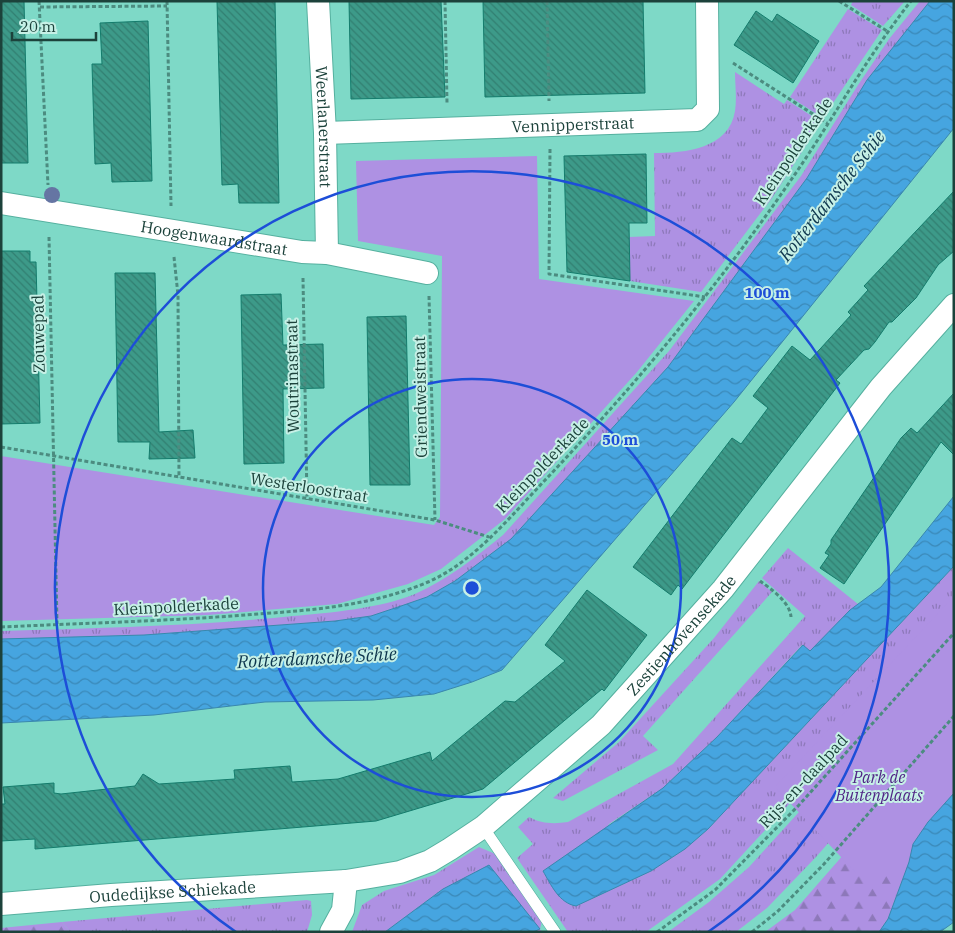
<svg xmlns="http://www.w3.org/2000/svg" width="955" height="933" font-family="'IBM Plex Serif',serif">
<style>
.grass{fill:url(#grass-tufts)}
.forest{fill:url(#forest-firs)}
.park{fill:#ae91e3}
.water{fill:url(#water-waves);stroke:#3987ae}
.building{fill:url(#building-back-hatch);stroke:#147c6c}
.lines{fill:none;stroke-linecap:round;stroke-linejoin:round}
.lane-casing{stroke:#55b09f;stroke-width:12}
.street-casing{stroke:#55b09f;stroke-width:24}
.path{stroke:#4c8c80;stroke-width:3;stroke-dasharray:4 2.5;stroke-linecap:butt}
.lane{stroke:#fff;stroke-width:11}
.street{stroke:#fff;stroke-width:22}
.tree{fill:#6575a3}
.ring{fill:none;stroke:#1d4ed8;stroke-width:2.5}
.labels{text-anchor:middle;stroke-width:4;stroke-linejoin:round;paint-order:stroke}
.street-label{font-size:16px;fill:#1c423b;stroke:#c6f0e6}
.park-label{font-size:16px;font-style:italic;fill:#502486;stroke:#c6f0e6}
.water-label{font-size:18px;font-style:italic;fill:#0e364e;stroke:#c6f0e6}
.centre{fill:#1d4ed8;stroke:#c6f0e6;stroke-width:2.5}
.ring-label{font-size:15px;text-anchor:middle;font-weight:bold;fill:#1d4ed8;stroke:#c6f0e6;stroke-width:4;stroke-linejoin:round;paint-order:stroke}
</style>
<defs>
<pattern id="grass-tufts" width="24" height="20" patternUnits="userSpaceOnUse" patternTransform="scale(1.25)"><rect width="24" height="20" fill="#ae91e3"/><path d="M3 7l-1-3M5 7V3M7 7l1-3M15 17l-1-3M17 17v-4M19 17l1-3" fill="none" stroke="#8d78b9"/></pattern>
<pattern id="forest-firs" width="22" height="20" patternUnits="userSpaceOnUse" patternTransform="scale(1.25)"><rect width="22" height="20" fill="#ae91e3"/><path d="M5 1l3.5 6h-7zM16 11l3.5 6h-7z" fill="#8d78b9"/></pattern>
<pattern id="water-waves" width="16" height="10" patternUnits="userSpaceOnUse" patternTransform="scale(1.25)"><rect width="16" height="10" fill="#46a5e0"/><path d="M0 5q4-4 8 0t8 0" fill="none" stroke="#3a88b7"/></pattern>
<pattern id="building-back-hatch" width="6" height="6" patternUnits="userSpaceOnUse" patternTransform="scale(1.25)"><rect width="6" height="6" fill="#3d9a89"/><path d="M-1 5l2 2M0 0l6 6M5-1l2 2" fill="none" stroke="#327f71"/></pattern>
</defs>
<rect width="100%" height="100%" fill="#7ed9c7"/>
<path class="grass" d="M853 1H905L883 26 851 5Z
M920 1H930L867 80 807 178 668 367 511 539 455 581 427 597 401 606 371 616 335 621 144 635 1 639V631C98 628 196 626 293 616 329 613 382 608 415 594 447 580 477 556 503 535L669 351 801 176 858 85 889 39Z
M848 9 882 30 823 118 790 97Z
M735 72 784 104 787 100 821 122 772 198 701 292 630 281 629 237 655 236 654 153C685 153 729 149 735 111 737 98 735 84 735 72Z
M788 548 858 604 810 651 802 645 717 737 663 788 609 824 571 905 576 906 651 871 685 849 708 829 954 566V625L720 879 646 932H568L517 858 533 844 518 827 529 817C542 824 554 824 568 822L673 764 805 616 762 578Z
M759 581 772 592 643 736 658 750 563 801 553 798 619 742 714 638Z
M954 700 816 857 767 908 736 932H668L709 902 749 867 799 812Z
M479 847 500 856 542 921 540 929 542 932H533L539 929 443 889 385 932H352L362 905 384 891 434 875Z
M307 900 311 901 312 915 307 932H70L62 922Z"/>
<path class="forest" d="M915 773 909 862 888 919 879 932H765L795 910Z
M62 922 70 932H1V928Z"/>
<path class="park" d="M537 156 539 279 694 301 637 372 505 519 441 569 408 584 337 604 208 615 1 621V456L434 525 440 517 442 256 358 241 356 161Z
M954 596V874H857L775 787Z"/>
<path class="water" d="M930 1H954V128L734 402 502 670 472 682 434 694 373 700 265 702 154 715 1 723V639L144 635 335 621 371 616 401 606 427 597 455 581 511 539 668 367 807 178 867 80Z
M954 496V566L708 829 685 849 651 871 576 906C559 903 551 885 543 871L663 788 717 737 803 645 810 651 850 610 881 587Z
M954 793V922L940 932H879L888 919 909 862 913 844 928 822Z
M489 865 540 929 533 932H385L443 889Z"/>
<path class="building" d="M1 1H24L28 163H1Z
M217 1H275L279 203H239L238 184 222 185Z
M349 1H441L445 97 351 99Z
M483 1H643L645 93 485 97Z
M756 11 772 22 777 14 819 41 793 83 734 45Z
M148 21 152 181 112 182 111 163 95 164 92 64H102L100 23Z
M646 154 647 223H629L630 281 567 272 564 156Z
M954 191V251L938 265 916 298 892 322H889L875 342 869 349 864 350 836 380 840 383 682 589 678 585 671 595 633 567 732 438 741 444 768 408 753 396 792 346 810 360 851 315 848 312 868 290 864 286Z
M1 251H30V262H36L40 423 1 424Z
M115 273H155L159 432 193 430 195 458 149 459 150 442H118Z
M281 294 283 345 323 344 324 388 283 389 284 463 244 464 241 295Z
M406 316 410 485H370L367 317Z
M954 393V455L941 442 844 584 820 568 829 555 825 553 831 544V540L901 438 911 428 917 433Z
M587 590 647 635 604 691 602 689 483 789 376 821 35 849V839L1 841V804H5L3 787 54 783V793L61 794 135 786 143 774 159 784 235 779 234 770 290 766 292 782 338 779 430 752 432 761 505 701 515 702 565 661 545 645Z"/>
<g class="lines">
<defs>
<path id="lane" d="M483 827 555 932"/>
<g id="street">
<path id="s1" d="M318 1 325 133 327 253"/>
<path id="s2" d="M325 133 697 120 708 109 707 1"/>
<path id="s3" d="M1 203 302 252 327 253 427 273"/>
<path id="s4" d="M1 904 111 895 346 881 400 872 430 861 450 849 483 827 601 725 723 589 881 387 954 305"/>
<path d="M331 932 343 910 346 881"/>
</g>
</defs>
<use href="#lane" class="lane-casing"/>
<use href="#street" class="street-casing"/>
<path class="path" d="M39 1 48 185
M167 1 171 206
M445 1 447 103
M547 1 549 101
M839 1 887 31
M40 7 167 6
M733 63 827 123
M550 149 549 274 705 297
M49 237 57 624
M174 257 178 295 179 478
M303 278 307 500
M429 296 435 520
M1 447 435 520 489 537
M760 581C771 589 790 602 791 617
M1 627C87 623 173 621 258 614 316 610 374 605 428 582 476 561 513 513 549 476 636 384 719 285 791 180 832 121 866 58 911 1
M657 932 715 890 799 805 954 633
M752 932 778 911 824 864 954 716"/>
<use href="#lane" class="lane"/>
<use href="#street" class="street"/>
</g>
<circle class="tree" cx="52" cy="195" r="8"/>
<g class="ring">
<circle cx="472" cy="588" r="209"/>
<path d="M236 932A417 417 0 1 1 708 932"/>
</g>
<g class="labels">
<g class="street-label">
<text dy="6" stroke="none"><textPath href="#s2" startOffset="248">Vennipperstraat</textPath></text>
<text dy="6" stroke="none"><textPath href="#s1" startOffset="126">Weerlanerstraat</textPath></text>
<text transform="translate(793 151) rotate(-56)" y="6">Kleinpolderkade</text>
<text dy="6" stroke="none"><textPath href="#s3" startOffset="216">Hoogenwaardstraat</textPath></text>
<text transform="translate(38 334) rotate(-91)" y="6">Zouwepad</text>
<text transform="translate(292 376) rotate(-91)" y="6">Woutrinastraat</text>
<text transform="translate(420 397) rotate(-91)" y="6">Griendweistraat</text>
<text transform="translate(542 465) rotate(-46)" y="6">Kleinpolderkade</text>
<text transform="translate(309 487) rotate(9)" y="6">Westerloostraat</text>
<text transform="translate(176 606) rotate(-3)" y="6">Kleinpolderkade</text>
<text dy="6" stroke="none"><textPath href="#s4" startOffset="772">Zestienhovensekade</textPath></text>
<text transform="translate(803 781) rotate(-47)" y="6">Rijs-en-daalpad</text>
<text dy="6" stroke="none"><textPath href="#s4" startOffset="172">Oudedijkse Schiekade</textPath></text>
</g>
<g class="park-label">
<text x="879" y="783">Park de<tspan x="879" dy="18">Buitenplaats</tspan></text>
</g>
<g class="water-label">
<text transform="translate(832 196) rotate(-52)" y="6">Rotterdamsche Schie</text>
<text transform="translate(317 658) rotate(-3)" y="6">Rotterdamsche Schie</text>
</g>
</g>
<circle cx="472" cy="588" r="8" class="centre"/>
<g class="ring-label">
<text x="767" y="298">100 m</text>
<text x="620" y="445">50 m</text>
</g>
<rect width="955" height="933" fill="none" stroke="#1c423b" stroke-width="5"/>
<path d="M12 32v8h84v-8" fill="none" stroke="#1c423b" stroke-width="2.5"/>
<text x="20" y="32" font-size="15" fill="#1c423b" stroke="#c6f0e6" stroke-width="4" paint-order="stroke">20 m</text>
</svg>
